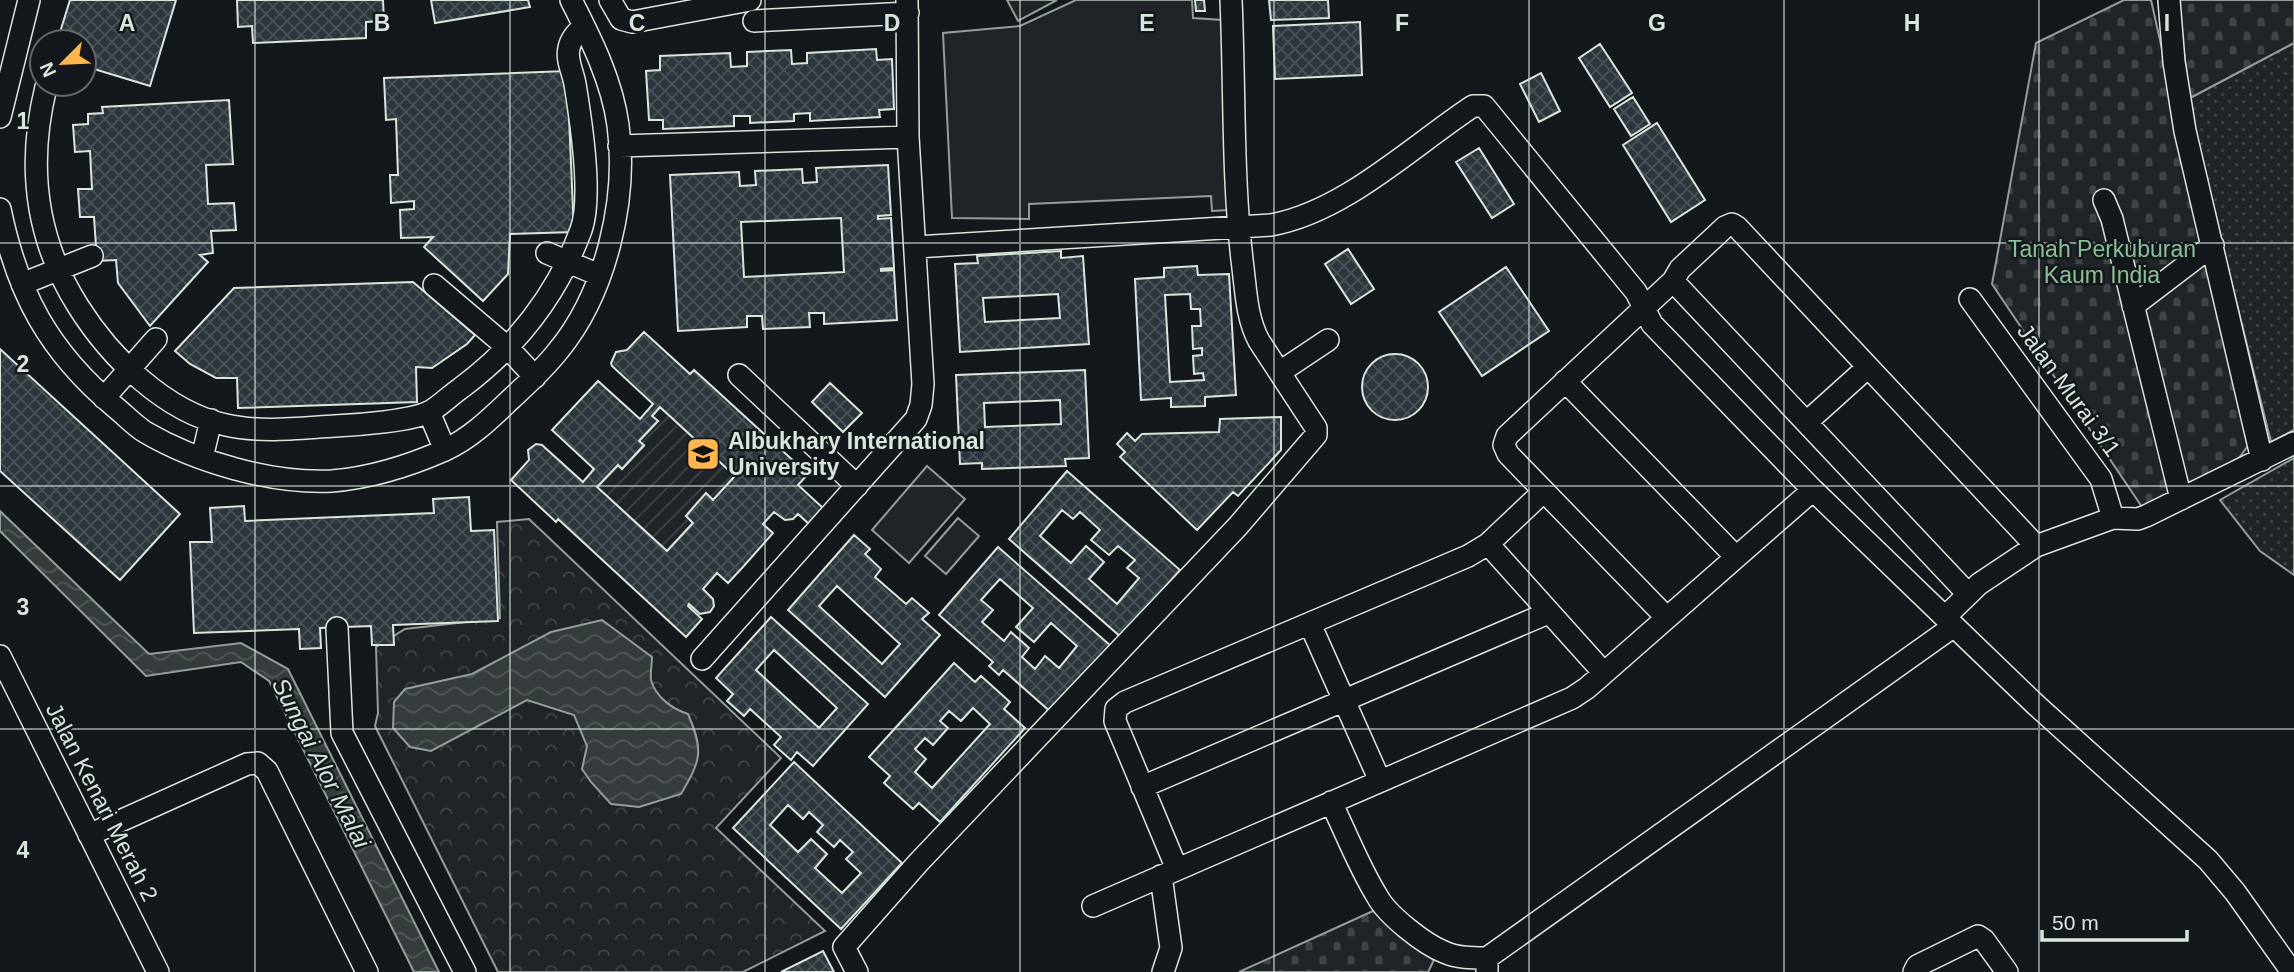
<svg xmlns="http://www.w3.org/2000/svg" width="2294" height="972" font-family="Arial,sans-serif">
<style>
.grass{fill:url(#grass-dots);stroke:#939e99;stroke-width:2}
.forest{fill:url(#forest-crowns);stroke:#939e99;stroke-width:2}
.cemetery{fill:url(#cemetery-stones);stroke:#939e99;stroke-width:2}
.garden{fill:url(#garden-furrows);stroke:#939e99;stroke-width:2}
.pitch{fill:#202428;stroke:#939e99;stroke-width:2}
.water{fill:url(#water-waves);stroke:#939e99;stroke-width:2}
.building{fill:url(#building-cross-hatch);stroke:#d8e6dc;stroke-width:2;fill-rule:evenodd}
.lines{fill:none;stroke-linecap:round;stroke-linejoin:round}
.minor-casing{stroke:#d8e6dc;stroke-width:24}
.minor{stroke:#14181c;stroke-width:21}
.grid{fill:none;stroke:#d8e6dc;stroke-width:2;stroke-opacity:0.55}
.labels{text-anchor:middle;stroke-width:5;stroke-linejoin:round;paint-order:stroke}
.park-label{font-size:23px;fill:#8ac095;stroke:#14181c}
.street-label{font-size:23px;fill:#d8e6dc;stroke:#14181c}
.poi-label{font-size:23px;font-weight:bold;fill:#d8e6dc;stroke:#14181c;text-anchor:start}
.water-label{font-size:24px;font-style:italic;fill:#d8e6dc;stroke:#14181c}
.grid-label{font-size:23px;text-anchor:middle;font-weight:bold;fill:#d8e6dc;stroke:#14181c;stroke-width:5;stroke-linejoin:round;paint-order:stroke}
</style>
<defs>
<pattern id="grass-dots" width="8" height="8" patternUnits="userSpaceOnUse" patternTransform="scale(1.75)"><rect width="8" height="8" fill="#202428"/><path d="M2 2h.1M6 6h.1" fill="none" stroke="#404447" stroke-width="1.8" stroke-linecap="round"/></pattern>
<pattern id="forest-crowns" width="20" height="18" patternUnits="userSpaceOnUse" patternTransform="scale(1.75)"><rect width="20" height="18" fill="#202428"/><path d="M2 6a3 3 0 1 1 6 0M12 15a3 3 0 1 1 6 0" fill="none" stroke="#404447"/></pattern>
<pattern id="cemetery-stones" width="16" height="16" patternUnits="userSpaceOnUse" patternTransform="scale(1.75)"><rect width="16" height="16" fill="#202428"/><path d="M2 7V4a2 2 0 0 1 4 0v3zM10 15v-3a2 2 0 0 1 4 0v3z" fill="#404447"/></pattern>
<pattern id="garden-furrows" width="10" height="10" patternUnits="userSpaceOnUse" patternTransform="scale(1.75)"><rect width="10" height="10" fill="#202428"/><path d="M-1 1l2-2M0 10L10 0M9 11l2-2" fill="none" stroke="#404447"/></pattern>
<pattern id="water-waves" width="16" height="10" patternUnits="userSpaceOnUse" patternTransform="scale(1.75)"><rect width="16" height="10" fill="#363b3e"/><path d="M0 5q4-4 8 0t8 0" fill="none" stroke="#525759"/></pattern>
<pattern id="building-cross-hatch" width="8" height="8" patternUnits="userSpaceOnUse" patternTransform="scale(1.75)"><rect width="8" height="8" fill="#2c363c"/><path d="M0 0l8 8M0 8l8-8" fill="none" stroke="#4a5358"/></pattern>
</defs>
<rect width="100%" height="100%" fill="#14181c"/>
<path class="grass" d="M2294 43V430L2271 442 2192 123 2190 98Z
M2294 458V575L2260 551 2220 500Z"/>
<path class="forest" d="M529 519 781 758 716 828 825 931 743 972H498L375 726 378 713 376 647 405 629 500 618 497 522Z"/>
<path class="cemetery" d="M2124 0H2151L2250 443 2233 466 2142 507 1992 284 2036 43Z
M2177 0H2294V43L2190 98Z
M1373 911 1434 960 1428 972H1239Z"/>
<path class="garden" d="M660 407 735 476 713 500 706 494 686 516 693 523 667 551 597 487 618 465 622 469 644 446 639 441 658 421 652 416Z"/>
<path class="pitch" d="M1007 0H1057L1018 21Z
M1076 0H1192L1193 18 1223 20 1228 210 1212 211 1211 196 1029 204V219L952 218 943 33 1020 26Z
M927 466 965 499 909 563 872 530Z
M958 518 979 536 946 574 925 556Z"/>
<path class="water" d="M0 511 149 654 241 643 288 669 439 972H414L269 681 241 662 146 676 0 531Z
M602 620 652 657C652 664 650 674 651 680 656 698 673 709 688 714 704 751 701 760 681 794L639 807 611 804 591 782 582 769 587 746 574 715 527 700 431 751 410 747 393 728 394 702 405 689 472 674 551 632Z"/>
<path class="building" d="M70 0H176L150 86 84 66V42H57Z
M237 0H383L384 21 366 22V38L253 43 252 26 238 27Z
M431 0H528L530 7 435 23Z
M1195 0H1204L1205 11H1196Z
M1269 0H1328L1329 18 1271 20Z
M1360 22 1362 75 1275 79 1273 26Z
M1600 44 1632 93 1610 107 1579 58Z
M876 49 877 60 892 59 894 109 879 110 880 117 810 121V113L794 114V121L750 123V116H734V126L663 129V120H649L646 71 660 70V56L730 53 731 67 747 66V52L791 50 792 64 807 63V53Z
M567 71 574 232 510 234 508 274 483 301 424 247 433 237 401 238 400 210 414 209V201L391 203 390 175H398L396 119 386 120 384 78Z
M1541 73 1560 111 1539 122 1520 84Z
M1633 97 1650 124 1631 136 1614 109Z
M229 100 233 164 206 165 208 204 234 203 236 230 211 231 213 253 200 255 208 262 150 326 118 283 116 260 97 261 94 217H80L78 189H92L90 151 75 152 73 125 88 124V114L103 113 102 107Z
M1657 123 1705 200 1671 222 1623 145Z
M1479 148 1514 204 1492 218 1456 162Z
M888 165 891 215 878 216V219L891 218 894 268 881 269V271L894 270 897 320 824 324V313H809L810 327 763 329 762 316H747V327L678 331 670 175 739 172 740 186 756 185 755 171 802 169 803 183 817 182 816 168ZM841 218 844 272 744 277 741 222Z
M1348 249 1374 289 1351 304 1325 264Z
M1061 251V258L1083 256 1089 344 960 352 955 264 978 263 977 256ZM1058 294 1060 318 985 322 983 298Z
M1197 266 1198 275 1229 274 1236 395 1205 397V406L1171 407V398L1141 400 1135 279 1164 277V268ZM1190 294 1191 309H1200L1201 326H1192L1193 349 1202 348V355L1193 356 1194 374 1203 373 1204 380 1170 382 1165 295Z
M1506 267 1549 331 1482 376 1439 312Z
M413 282 475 335 467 344 432 368 416 367 417 402 238 408 237 378H216L190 364 175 351 234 288Z
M644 332 690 374 694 370 808 474 798 485 823 508 809 524 798 514 793 519 785 520 774 512 763 524 773 533 742 568 728 583 717 573 703 589 713 599 714 606 710 612 700 614 689 604 688 606 702 619 686 637 558 519 556 522 511 480 529 460 528 450 536 444 542 445 583 482 594 469 552 430 598 381 640 419 653 404 612 366 611 363 616 352 627 350ZM660 407 735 476 713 500 706 493 691 510 686 516 693 523 667 551 597 487 618 465 622 469 644 445 639 441 658 421 652 416Z
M0 349 180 514 120 580 0 471Z
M1362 387a33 33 0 1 1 66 0a33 33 0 1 1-66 0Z
M1085 370 1089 458 1065 459 1066 466 982 469V463L960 464 956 375ZM1060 400 1061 424 985 427 984 403Z
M830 383 862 413 843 432 812 402Z
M1281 417V450L1238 496 1233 492 1197 530 1120 457 1125 452 1117 444 1127 433 1135 441 1142 434 1219 432 1220 419Z
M1067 471 1180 570 1122 638 1009 539ZM1062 510 1073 519 1080 512 1100 530 1091 540 1109 555 1118 546 1135 560 1127 568 1139 578 1117 604 1089 579 1104 562 1086 546 1071 563 1040 536Z
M469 497 471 531 494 530 498 621 393 625 394 645H372L371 626 320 628 321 648 300 649 299 629 194 633 190 542H212L210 508 244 506 245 521 434 513 433 499Z
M854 535 870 549 865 554 881 569 875 577 906 604 912 598 929 613 922 619 940 635 885 697 788 610ZM837 586 900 644 882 664 819 606Z
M998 547 1111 646 1053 714 1003 670 999 675 989 666 993 662 939 615ZM1000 579 1033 608 1016 627 1034 642 1051 623 1077 646 1059 668 1045 656 1035 669 1022 657 1029 648 1011 632 1004 641 982 622 993 610 981 600Z
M771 617 868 704 813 766 797 752 791 760 774 745 781 737 750 709 744 716 727 701 733 694 716 678ZM774 650 837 708 819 728 756 670Z
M954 663 975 682 981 676 1010 702 1004 709 1025 728 940 822 919 803 913 809 884 783 890 776 869 757ZM973 708 990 724 932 788 915 772 926 759 915 749 925 738 933 745 948 728 940 721 949 711 961 721Z
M794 762 902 863 841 929 733 828ZM788 805 803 819 809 812 823 825 817 832 834 847 840 840 853 852 846 859 861 873 842 893 815 868 827 854 811 839 798 852 770 825Z
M823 951 834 972H781Z"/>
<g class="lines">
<defs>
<path id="minor" d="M610 0 621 19 632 22 750 0
M2169 0 2174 62 2185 131 2262 460
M754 21 908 13
M46 87C27 164 35 238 78 306 110 357 165 412 226 425 261 433 300 428 335 426 357 425 413 421 431 411 442 404 451 395 461 388 516 347 557 295 581 230 593 197 581 121 575 84 573 72 566 60 569 48 571 38 577 33 584 26
M0 117 29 0
M619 146 908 137
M2104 200 2112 219 2181 499
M0 209C17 293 49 352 115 407 125 415 134 425 145 432 196 462 272 484 332 481 369 478 411 465 445 450 471 438 491 418 511 399 527 384 544 369 558 351 606 293 628 199 618 125 612 81 591 39 571 0
M916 247 1271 225C1344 212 1411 147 1473 106H1484L1636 292 1652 324 1813 490 1954 626 2036 705 2208 860 2235 892 2292 972
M547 253 599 275
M1673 281 1968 594
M22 284 92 256
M434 285 507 347 535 377
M1970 299 2101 479 2113 518
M2133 306 2213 245
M1280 372 1328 340
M739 375 857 486
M1565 381 1736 557
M104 398 156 339
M429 412 445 450
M1808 421 1868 367
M202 458 211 420
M1488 544 1604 673
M1945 617 1979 584 2036 546 2113 518 2138 519 2146 516 2294 443
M1667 618 1508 454 1504 445 1507 436 1673 281 1680 269 1725 227 1732 224 1737 227 2036 546
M1310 624 1380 781
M337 628 342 733 465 972
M0 656 158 972
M702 659 916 419 921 405 923 384 908 137 907 0
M1142 787 1548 613
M1331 802C1346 833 1359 867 1377 896 1387 915 1424 944 1444 952 1457 958 1472 958 1487 958V970
M89 835 247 764 258 763 267 771 367 972
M1177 869 1115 721 1116 709 1125 702 1468 556 1488 544 1544 491
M1161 876 1171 948 1163 972
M1093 906 1572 698 1587 688 1813 490
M1487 958 1954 626
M857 972 844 947 918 863 1238 526 1316 435V428L1259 341C1247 319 1246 293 1243 268 1232 180 1235 89 1231 0
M1914 972 1917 966 1978 936 1984 940 2007 972"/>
</defs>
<use href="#minor" class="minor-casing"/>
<use href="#minor" class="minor"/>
</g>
<path class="grid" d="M255 0V972M510 0V972M765 0V972M1020 0V972M1274 0V972M1529 0V972M1784 0V972M2039 0V972M0 243H2294M0 486H2294M0 729H2294"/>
<defs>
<symbol id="university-square" viewBox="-11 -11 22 22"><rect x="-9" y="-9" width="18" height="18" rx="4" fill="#ffb74d" stroke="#14181c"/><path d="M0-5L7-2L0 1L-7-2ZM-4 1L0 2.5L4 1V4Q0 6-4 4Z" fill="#111"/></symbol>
</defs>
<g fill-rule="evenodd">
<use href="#university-square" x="684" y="435" width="38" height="38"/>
</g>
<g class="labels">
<g class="park-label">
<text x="2102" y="257">Tanah Perkuburan<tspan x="2102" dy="26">Kaum India</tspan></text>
</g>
<g class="street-label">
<text transform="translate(2069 390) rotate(54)" y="8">Jalan Murai 3/1</text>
<text transform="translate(102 802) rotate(63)" y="8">Jalan Kenari Merah 2</text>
</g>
<g class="poi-label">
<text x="728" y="449">Albukhary International<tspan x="728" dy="26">University</tspan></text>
</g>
<g class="water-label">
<text transform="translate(321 763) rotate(63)" y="8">Sungai Alor Malai</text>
</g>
</g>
<g class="grid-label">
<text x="127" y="31">A</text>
<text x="382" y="31">B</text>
<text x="637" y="31">C</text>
<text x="892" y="31">D</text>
<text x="1147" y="31">E</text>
<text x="1402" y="31">F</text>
<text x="1657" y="31">G</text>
<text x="1912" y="31">H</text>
<text x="2167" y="31">I</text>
<text x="23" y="129">1</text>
<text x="23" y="372">2</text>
<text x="23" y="615">3</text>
<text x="23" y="858">4</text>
</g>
<g transform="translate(63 63) rotate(246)"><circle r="33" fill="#14181c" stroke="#626a69" stroke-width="2"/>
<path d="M0-5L12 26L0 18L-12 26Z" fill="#ffb74d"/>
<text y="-10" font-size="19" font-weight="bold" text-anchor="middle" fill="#d8e6dc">N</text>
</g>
<path d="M2042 930v10h145v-10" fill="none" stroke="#d8e6dc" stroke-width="3.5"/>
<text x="2052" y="930" font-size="21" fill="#d8e6dc" stroke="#14181c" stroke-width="5" paint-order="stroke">50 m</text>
</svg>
